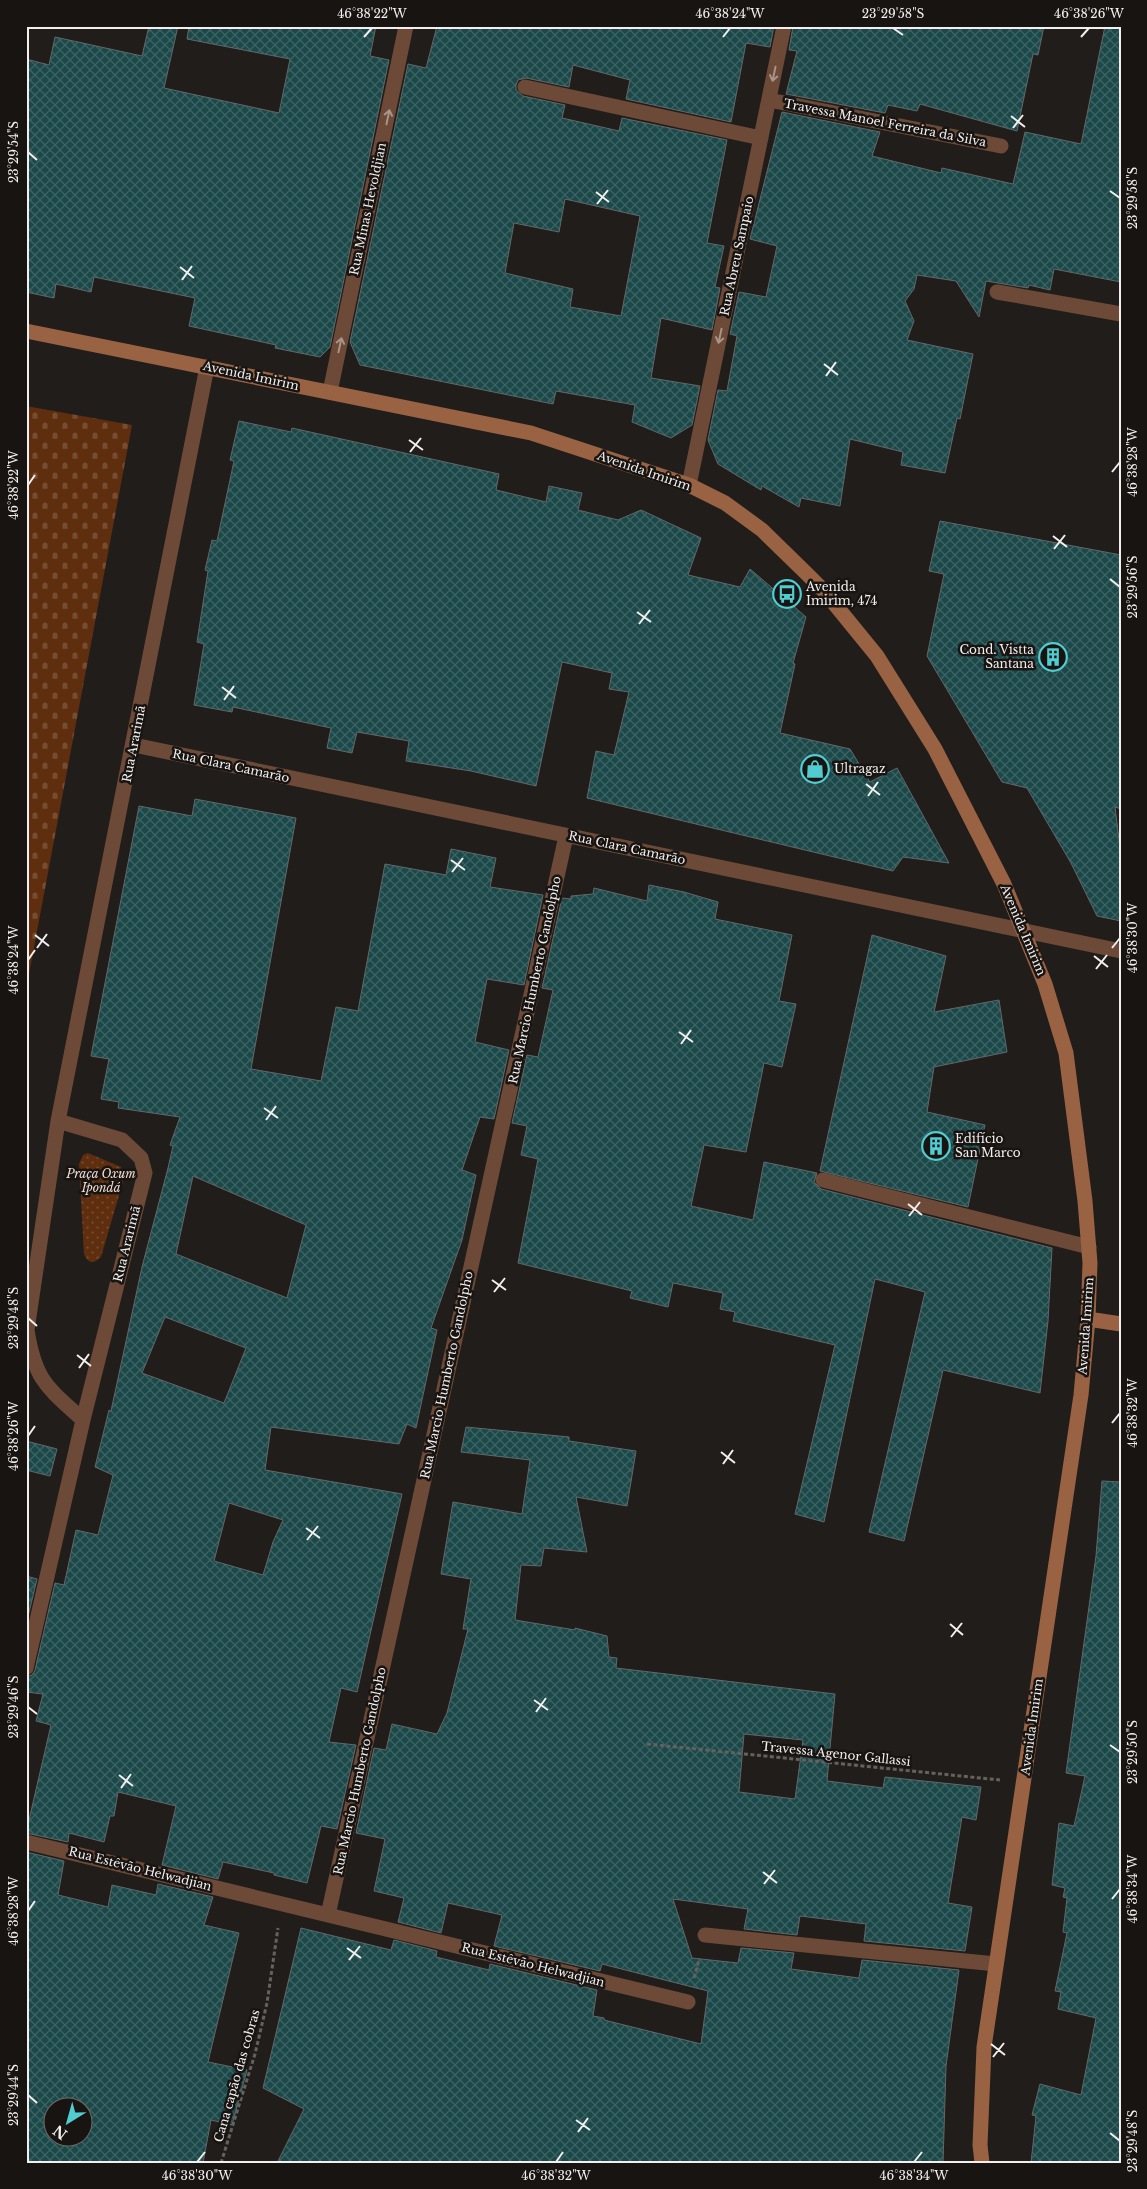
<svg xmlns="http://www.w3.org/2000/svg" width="1147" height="2189" font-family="'Libre Baskerville',serif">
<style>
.cemetery{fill:url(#cemetery-stones)}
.park{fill:url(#park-dots)}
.building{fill:url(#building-cross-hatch);stroke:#626868;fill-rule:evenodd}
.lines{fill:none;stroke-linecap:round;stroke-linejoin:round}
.path{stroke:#64615f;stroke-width:3;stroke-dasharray:4 2.5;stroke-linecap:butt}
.service{stroke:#6c4a37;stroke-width:15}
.minor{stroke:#6c4a37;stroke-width:15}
.secondary{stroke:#986243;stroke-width:15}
.oneway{stroke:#a89489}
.ticks{fill:none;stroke:#f2efee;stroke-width:2}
.labels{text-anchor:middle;stroke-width:5;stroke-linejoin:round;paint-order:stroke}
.street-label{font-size:12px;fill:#f2efee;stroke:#171412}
.poi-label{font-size:12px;fill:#f2efee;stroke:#171412;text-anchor:start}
.park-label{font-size:12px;font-style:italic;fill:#f1dace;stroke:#171412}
.neatline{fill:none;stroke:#f2efee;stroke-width:2}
.ticks-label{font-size:12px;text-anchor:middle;fill:#f2efee}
</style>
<defs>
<pattern id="cemetery-stones" width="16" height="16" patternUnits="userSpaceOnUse" patternTransform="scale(1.25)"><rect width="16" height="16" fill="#5e2e0e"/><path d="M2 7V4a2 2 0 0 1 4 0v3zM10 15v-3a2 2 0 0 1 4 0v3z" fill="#764d31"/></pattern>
<pattern id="park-dots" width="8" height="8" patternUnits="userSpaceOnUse" patternTransform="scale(1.25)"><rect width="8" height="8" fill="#5e2e0e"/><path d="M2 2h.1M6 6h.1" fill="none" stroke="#764d31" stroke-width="1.8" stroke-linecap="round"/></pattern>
<pattern id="building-cross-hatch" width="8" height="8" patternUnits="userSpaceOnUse" patternTransform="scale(1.25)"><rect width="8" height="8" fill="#1b4849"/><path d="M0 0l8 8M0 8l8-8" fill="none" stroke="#3d6364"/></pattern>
</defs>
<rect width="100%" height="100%" fill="#211d1b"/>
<path class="cemetery" d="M26 406 132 425 26 990Z"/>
<path class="park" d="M88 1153 121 1167 124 1178 101 1257C94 1264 88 1264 84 1254L79 1164 83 1155Z"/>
<path class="building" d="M149 26H178L164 88 279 113 290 59 187 39 189 26H376L370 56 389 60 330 347 320 357 275 348 276 345 189 326 195 298 94 277 91 292 56 284 54 298 26 292V59L49 65 55 37 142 56Z
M437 26H774L770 47 746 43 731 122 626 99 630 80 573 65 569 87 526 78 518 80 516 85V90L523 96 565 105 562 118 619 131 622 118 727 140 707 243 724 246 715 287 720 288 712 330 661 318 651 378 700 386 692 425 671 438 632 422 635 405 556 391 553 404 360 365 350 342 408 64 426 68ZM565 199 640 216 621 316 570 307 573 289 505 273 514 223 559 232Z
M793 26H1044L1038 55 1033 54 1017 131 920 104 917 111 888 105 885 113 786 94 797 51 789 50Z
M1105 26H1121V282L1054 269 1050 290 1029 285 1028 288 986 281 979 317 956 281 917 275 914 289 905 301 914 321 907 340 973 354 960 419 957 418 945 473 901 465 903 452 850 439 840 506 801 498 799 507 762 486 761 490 718 464 708 440 718 390 727 391 737 336 730 334 739 292 766 297 777 246 750 239 782 112 880 132 872 156 941 173 942 168 1013 184 1025 132 1081 144Z
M239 421 291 432 292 428 499 474 496 490 546 502 549 486 582 493 578 510 618 520 641 510 701 538 688 575 740 587 750 569 806 617 793 663 795 664 780 733 850 749 870 782 897 768 949 863 903 857 893 871 587 798 596 751 614 755 629 692 609 689 612 673 562 662 536 786 471 771 406 761 409 741 357 732 352 753 327 748 331 728 233 707 232 712 194 705 204 644 197 642 208 571 205 570 212 540 217 541 234 461 230 460Z
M940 521 1121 555V809L1115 807 1121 856V921L1097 916 1071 863 1027 788 1002 782 927 656 944 574 929 571Z
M195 799 296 818 251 1069 321 1081 336 1007 358 1011 385 864 446 875 451 849 496 858 490 887 543 895 524 985 487 979 475 1042 509 1050 494 1119 480 1117 462 1170 476 1175 462 1240 431 1328 437 1330 416 1428 407 1424 399 1444 271 1427 265 1470 402 1494 357 1692 341 1688 329 1742 356 1745 337 1829 321 1826 307 1883 274 1875V1873L223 1862 218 1879 162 1865 176 1806 118 1792 114 1816H110L104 1842 69 1833 68 1842 26 1833 51 1725 36 1721 43 1694 26 1692V1677L32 1675 35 1670 55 1583 64 1585 76 1530 98 1535 113 1475 95 1467 109 1410 111 1411 142 1267 168 1168 173 1146 170 1145 180 1117 118 1108 119 1102 101 1099 109 1059 91 1056 139 806 192 816ZM193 1176 306 1225 287 1298 176 1254ZM165 1317 246 1348 224 1403 142 1373ZM229 1503 283 1520 273 1542 263 1575 214 1561Z
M649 885 684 892 718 902 715 919 792 935 779 1001 796 1004 782 1067 764 1063 746 1152 704 1145 691 1206 753 1220 764 1162 817 1173 814 1182 821 1189 1052 1248 1048 1321 1040 1393 943 1370 904 1541 869 1532 925 1292 875 1279 824 1522 795 1514 835 1345 733 1321 735 1312 720 1309 723 1293 673 1283 668 1307 630 1298 632 1291 518 1263 538 1159 521 1155 527 1126 512 1123 527 1055 538 1057 553 990 542 988 562 898 571 899V896L593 894 594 888 647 901Z
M872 935 946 956 934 1012 999 1000 1007 1052 934 1067 927 1112 985 1125 968 1207 820 1171Z
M466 1427 569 1437V1441L636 1451 627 1506 576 1497 587 1552 544 1548 541 1566 521 1565 515 1620 575 1630V1628L607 1636 609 1657 617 1658 616 1668 835 1694 827 1781 883 1788 885 1777 981 1787 976 1820 962 1817 948 1903 972 1907 965 1951 864 1941 866 1924 800 1916 797 1935 744 1929 748 1909 673 1899 692 1958 738 1963 741 1948 794 1953 791 1969 859 1978 862 1960 959 1970 946 2066 943 2163H277L304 2109 263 2088 301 1928 391 1950 394 1940 437 1951 436 1957 489 1970 490 1964 597 1990 593 2016 604 2018V2020L701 2044 708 1991 602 1964 600 1971 494 1946 502 1915 448 1903 441 1933 398 1922 404 1898 374 1891 385 1839 356 1833 374 1748 386 1750 392 1724 437 1734 447 1713 468 1629H463L471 1579 441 1574 453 1502 522 1514 530 1460 461 1452ZM744 1734 803 1740 795 1799 739 1792Z
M26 1441 57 1449 50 1476 26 1470Z
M1102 1481 1121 1482V2163H1031L1036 2116 1032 2115 1040 2084 1081 2095 1096 2018 1058 2009 1061 1992 1055 1991 1067 1933 1063 1932 1067 1898 1063 1897 1065 1888 1052 1885 1059 1823 1074 1826 1085 1776 1066 1773 1096 1556Z
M26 1576 37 1579 26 1625Z
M26 1852 64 1861 58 1895 108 1907 112 1885 156 1895 158 1884 213 1897 204 1925 239 1933 208 2062 247 2070 232 2125 211 2120 203 2163H26ZM52 2106H82V2136H52Z"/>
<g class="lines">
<path class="path" d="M647 1744 1000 1780
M694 1978 699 1960
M221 2163 255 2054 267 2003 278 1928"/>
<path class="service" d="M823 1180 1089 1247"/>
<path class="minor" d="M525 87 761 138
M769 100 1001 146
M997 292 1121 314
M330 392 406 26
M689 485 784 26
M134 745 1121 951
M58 1121 122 1140 141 1158 145 1173 83 1420
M26 1668 83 1420C47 1387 35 1381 27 1330L58 1121 207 367
M26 1842 688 2002
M328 1915 566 836
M705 1935 996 1964"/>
<path class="secondary" d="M26 331 531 433 689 485 725 503 762 530 805 572 824 591 877 656 935 749 1004 884 1045 984 1066 1053 1085 1201 1090 1263 1088 1319 1081 1395 984 2047 980 2145 982 2163
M1088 1319 1121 1324"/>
</g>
<defs><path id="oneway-shaft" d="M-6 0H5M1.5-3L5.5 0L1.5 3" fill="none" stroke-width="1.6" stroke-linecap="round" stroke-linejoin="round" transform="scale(1.25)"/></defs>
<g class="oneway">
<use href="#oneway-shaft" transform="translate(774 74) rotate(102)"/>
<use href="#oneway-shaft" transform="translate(388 117) rotate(-78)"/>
<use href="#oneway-shaft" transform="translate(720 336) rotate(102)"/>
<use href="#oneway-shaft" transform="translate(340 345) rotate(-78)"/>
</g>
<path class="ticks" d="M893 28 903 35M364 37 372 28M723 37 730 28M1081 37 1089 28M1011 116 1025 127M1013 128 1023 115M28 152 37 160M1110 191 1120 198M596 192 609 202M597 204 608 190M180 267 194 278M182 280 192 266M824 364 838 375M826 376 836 362M409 440 423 450M410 452 421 438M1112 472 1120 462M28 485 35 475M1053 536 1067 547M1054 549 1065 535M1110 579 1120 587M637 612 651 622M639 624 650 610M222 687 236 698M224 700 234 686M866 784 880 795M868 796 878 782M451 860 465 870M452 872 463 858M35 935 49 946M37 948 47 934M1112 948 1120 938M1094 956 1108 967M28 960 35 950M1096 969 1107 955M679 1032 693 1042M681 1044 691 1030M264 1108 278 1118M266 1120 276 1106M908 1204 922 1215M909 1216 920 1202M492 1280 506 1290M494 1292 505 1278M28 1318 37 1326M77 1355 91 1366M79 1368 89 1354M1112 1423 1120 1413M28 1436 35 1426M721 1452 735 1463M723 1464 733 1450M306 1528 320 1538M307 1540 318 1526M950 1624 963 1635M951 1637 962 1623M534 1700 548 1710M28 1707 37 1714M536 1712 546 1698M1110 1745 1120 1752M119 1775 133 1786M121 1788 131 1774M763 1872 777 1883M764 1884 775 1870M1112 1899 1120 1889M28 1911 35 1901M347 1948 361 1958M349 1960 360 1946M991 2044 1005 2055M993 2057 1004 2043M28 2095 37 2103M576 2120 590 2130M578 2132 588 2118M1110 2133 1120 2141M197 2162 205 2152M556 2162 563 2152M914 2162 922 2152"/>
<defs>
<symbol id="bus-ring" viewBox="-11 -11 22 22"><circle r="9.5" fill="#171412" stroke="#51ccd1" stroke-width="1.5"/><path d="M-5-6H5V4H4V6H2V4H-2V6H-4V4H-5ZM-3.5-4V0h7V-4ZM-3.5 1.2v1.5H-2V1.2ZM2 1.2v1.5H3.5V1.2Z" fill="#51ccd1"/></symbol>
<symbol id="building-ring" viewBox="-11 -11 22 22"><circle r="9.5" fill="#171412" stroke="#51ccd1" stroke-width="1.5"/><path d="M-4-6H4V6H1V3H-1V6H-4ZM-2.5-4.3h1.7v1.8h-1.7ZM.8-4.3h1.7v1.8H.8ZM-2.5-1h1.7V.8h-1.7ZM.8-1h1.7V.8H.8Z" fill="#51ccd1"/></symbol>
<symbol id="shop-ring" viewBox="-11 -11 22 22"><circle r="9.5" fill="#171412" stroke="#51ccd1" stroke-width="1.5"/><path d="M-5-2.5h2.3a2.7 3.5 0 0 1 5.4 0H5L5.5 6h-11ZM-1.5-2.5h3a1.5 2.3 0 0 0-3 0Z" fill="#51ccd1"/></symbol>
</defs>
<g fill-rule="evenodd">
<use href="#bus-ring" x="771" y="578" width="32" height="32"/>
<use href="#building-ring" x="1037" y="641" width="32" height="32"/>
<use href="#shop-ring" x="799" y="753" width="32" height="32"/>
<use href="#building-ring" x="920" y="1130" width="32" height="32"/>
</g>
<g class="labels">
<g class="street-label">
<text transform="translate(885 123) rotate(11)" y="4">Travessa Manoel Ferreira da Silva</text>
<text transform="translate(368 209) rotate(-78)" y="4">Rua Minas Hevoldjian</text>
<text transform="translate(737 256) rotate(-78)" y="4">Rua Abreu Sampaio</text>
<text transform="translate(251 376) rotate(12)" y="4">Avenida Imirim</text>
<text transform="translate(644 471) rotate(19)" y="4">Avenida Imirim</text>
<text transform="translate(134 744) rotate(-79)" y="4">Rua Ararimã</text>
<text transform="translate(231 766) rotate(12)" y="4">Rua Clara Camarão</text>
<text transform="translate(627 848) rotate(12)" y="4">Rua Clara Camarão</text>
<text transform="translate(1023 930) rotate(67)" y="4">Avenida Imirim</text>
<text transform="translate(535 980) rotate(-78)" y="4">Rua Marcio Humberto Gandolpho</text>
<text transform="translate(127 1244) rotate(-76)" y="4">Rua Ararimã</text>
<text transform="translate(1086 1326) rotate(-86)" y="4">Avenida Imirim</text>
<text transform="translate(447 1375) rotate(-78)" y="4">Rua Marcio Humberto Gandolpho</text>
<text transform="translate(1032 1727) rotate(-82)" y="4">Avenida Imirim</text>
<text transform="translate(836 1754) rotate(6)" y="4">Travessa Agenor Gallassi</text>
<text transform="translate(360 1771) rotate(-78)" y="4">Rua Marcio Humberto Gandolpho</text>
<text transform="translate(140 1869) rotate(14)" y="4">Rua Estêvão Helwadjian</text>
<text transform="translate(533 1965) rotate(14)" y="4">Rua Estêvão Helwadjian</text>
<text transform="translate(237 2076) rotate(-74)" y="4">Cana capão das cobras</text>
</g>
<g class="poi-label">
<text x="806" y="591">Avenida<tspan x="806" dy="14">Imirim, 474</tspan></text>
<text x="1034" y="654" text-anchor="end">Cond. Vistta<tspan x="1034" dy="14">Santana</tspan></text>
<text x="834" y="773">Ultragaz</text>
<text x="955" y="1143">Edifício<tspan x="955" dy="14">San Marco</tspan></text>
</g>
<g class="park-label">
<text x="101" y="1178">Praça Oxum<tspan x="101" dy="14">Ipondá</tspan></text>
</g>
</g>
<rect width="1147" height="2189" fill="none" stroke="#171412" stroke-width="55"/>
<g transform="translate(68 2122) rotate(217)"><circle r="24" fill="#171412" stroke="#6f6c6a"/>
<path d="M0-4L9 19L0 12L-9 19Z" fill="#51ccd1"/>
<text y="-8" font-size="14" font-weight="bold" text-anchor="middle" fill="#f2efee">N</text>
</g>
<rect x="28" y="28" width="1092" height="2134" class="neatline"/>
<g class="ticks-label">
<text x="372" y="18">46°38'22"W</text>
<text x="730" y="18">46°38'24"W</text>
<text x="893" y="18">23°29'58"S</text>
<text x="1089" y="18">46°38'26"W</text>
<text transform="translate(14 152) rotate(-90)" y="4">23°29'54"S</text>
<text transform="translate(1133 198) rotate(-90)" y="4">23°29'58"S</text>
<text transform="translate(1133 462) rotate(-90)" y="4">46°38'28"W</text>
<text transform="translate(14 485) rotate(-90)" y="4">46°38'22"W</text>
<text transform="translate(1133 587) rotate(-90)" y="4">23°29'56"S</text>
<text transform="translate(1133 938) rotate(-90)" y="4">46°38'30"W</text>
<text transform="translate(14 960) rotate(-90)" y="4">46°38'24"W</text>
<text transform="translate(14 1318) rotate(-90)" y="4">23°29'48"S</text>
<text transform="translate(1133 1413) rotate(-90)" y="4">46°38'32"W</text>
<text transform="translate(14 1436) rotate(-90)" y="4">46°38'26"W</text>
<text transform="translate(14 1707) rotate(-90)" y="4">23°29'46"S</text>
<text transform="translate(1133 1752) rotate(-90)" y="4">23°29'50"S</text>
<text transform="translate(1133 1889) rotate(-90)" y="4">46°38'34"W</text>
<text transform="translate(14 1911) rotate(-90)" y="4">46°38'28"W</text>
<text transform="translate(14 2095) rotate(-90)" y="4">23°29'44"S</text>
<text transform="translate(1133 2141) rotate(-90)" y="4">23°29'48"S</text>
<text x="197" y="2180">46°38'30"W</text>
<text x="556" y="2180">46°38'32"W</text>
<text x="914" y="2180">46°38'34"W</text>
</g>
</svg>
